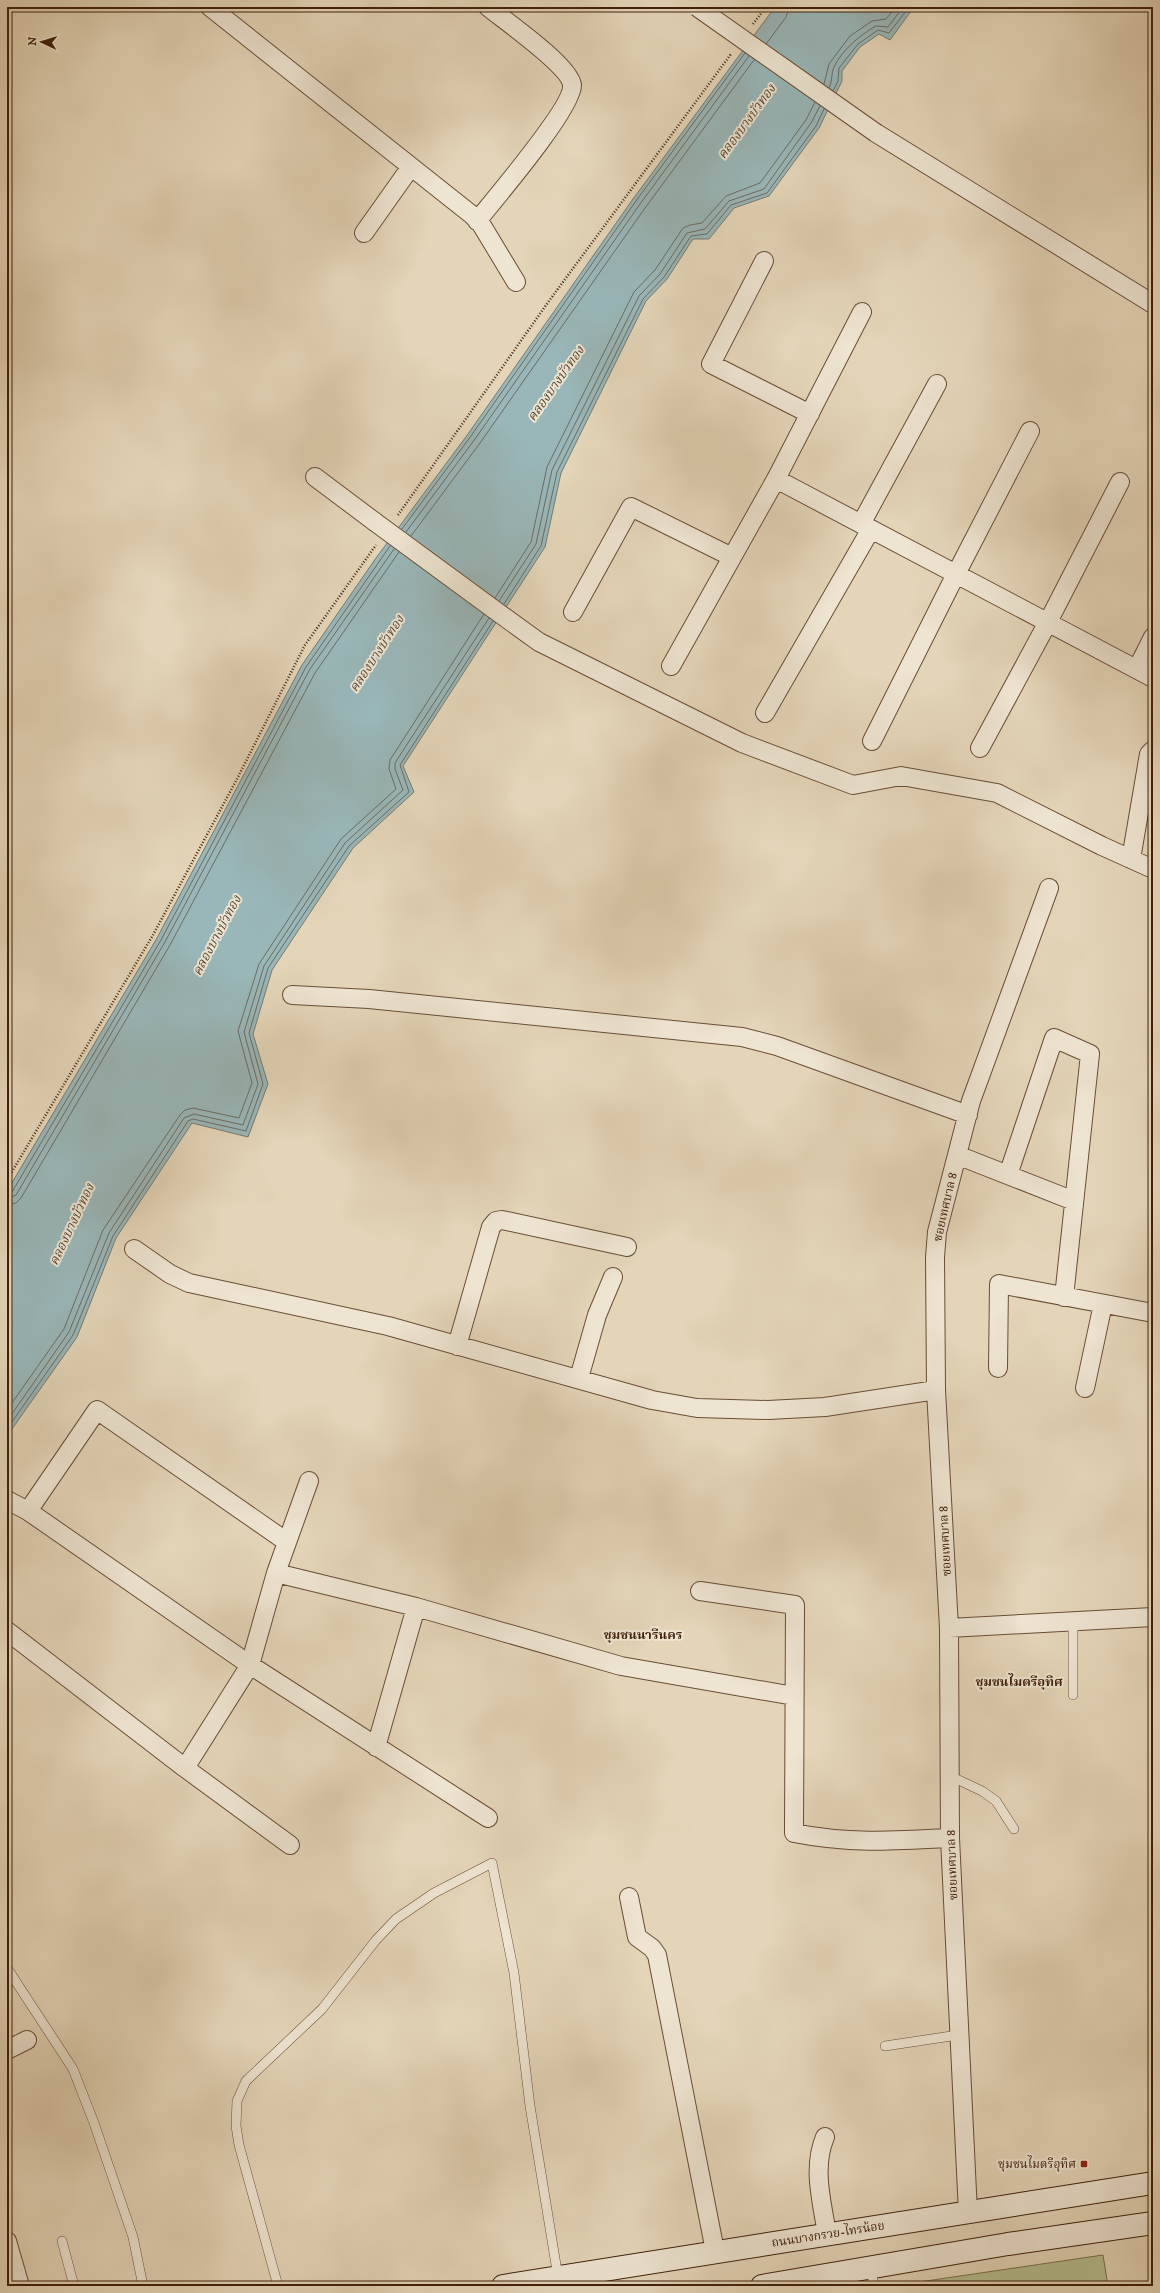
<svg xmlns="http://www.w3.org/2000/svg" width="1160" height="2293" font-family="'IM FELL DW Pica','Noto Serif Thai',serif">
<style>
.green{fill:#b4bd8f;stroke:#7a6e4c}
.water{fill:#99b6b8;stroke:#757a72}
.lines{fill:none;stroke-linecap:round;stroke-linejoin:round}
.shore{stroke:#6c6b61;stroke-width:1}
.service-casing{stroke:#694d36;stroke-width:10}
.minor-casing{stroke:#694d36;stroke-width:20}
.secondary-casing{stroke:#40200a;stroke-width:24}
.path{stroke:#40200a;stroke-width:2.5;stroke-dasharray:1 2;stroke-linecap:butt}
.service{stroke:#ede4d1;stroke-width:9}
.minor{stroke:#ede4d1;stroke-width:18}
.secondary{stroke:#ede4d1;stroke-width:22}
.minor-bridge-casing{stroke:#694d36;stroke-width:20;stroke-linecap:butt}
.minor-bridge{stroke:#ede4d1;stroke-width:18}
.poi-dot{fill:#8f2418;stroke:#ede4d1;stroke-width:1.5}
.labels{text-anchor:middle;stroke-width:4;stroke-linejoin:round;paint-order:stroke}
.street-label{font-size:12px;fill:#40200a;stroke:#ede4d1}
.poi-label{font-size:12px;fill:#40200a;stroke:#ede4d1;text-anchor:end}
.water-label{font-size:13px;font-style:italic;fill:#564636;stroke:#ede4d1}
.neighbourhood-label{font-size:13px;font-weight:bold;fill:#40200a;stroke:#ede4d1}
</style>
<rect width="100%" height="100%" fill="#e4d5b8"/>
<filter id="stains"><feTurbulence type="fractalNoise" baseFrequency=".005" numOctaves="4"/><feColorMatrix values="0 0 0 0 .2 0 0 0 0 .09 0 0 0 0 .02 0 0 0 .5 -.17"/></filter>
<radialGradient id="worn" r=".72"><stop offset=".6" stop-color="#630" stop-opacity="0"/><stop offset="1" stop-color="#630" stop-opacity=".3"/></radialGradient>
<path class="green" d="M1103 2255 1108 2286H892Z"/>
<path class="water" d="M775 7H914L890 40 879 34 860 47 842 71V81L819 128 769 196 734 208 709 239H693L667 279 646 301 561 473 545 547 403 766 414 792 353 848 272 970 253 1034 268 1084 248 1137 192 1123 116 1238 77 1337 7 1436V1194L13 1181 157 938 302 665 376 558 468 434 633 199Z"/>
<g class="lines">
<path class="shore" d="M766 44 786 17 789 7
M824 84 829 64 850 36 872 21 886 19 896 7
M829 88C833 79 831 73 834 67 842 50 860 35 876 26L888 27 903 7
M833 91 838 81 839 68 858 44 878 30 889 33 909 7
M402 529 471 436 636 201 745 53
M406 532 475 439 640 204 749 56
M411 536 480 443 645 208 754 60
M495 598 531 542 547 467 634 292 655 270 683 228 690 225 702 223 726 196 760 183 806 120 815 102
M499 601 536 544 552 470 639 296 660 274 687 233 705 229 729 201 764 189 811 123 820 106
M504 604 541 546 557 472 643 299 664 277 691 236 707 234 731 205 767 193 816 126 824 109
M7 1194 12 1192 161 940 306 667 390 546
M7 1199 16 1195 165 942 310 669 394 549
M7 1205 16 1203 21 1198 170 945 315 673 399 552
M7 1410 64 1329 103 1230 180 1115 185 1110 193 1108 239 1118 252 1083 238 1031 259 964 341 839 396 789 389 769 390 760 484 614
M7 1421 69 1332 109 1233 184 1118 194 1114 243 1125 258 1084 244 1032 264 966 345 843 403 790 395 769V763L489 618
M7 1429 73 1335 113 1236 188 1121 193 1119 246 1131 263 1084 249 1033 268 968 349 846 409 792 400 765 493 621"/>
<defs>
<path id="service" d="M1073 1621V1695
M950 1776 982 1791 996 1801 1014 1829
M7 1968 73 2069 94 2123 133 2237 143 2286
M885 2046 958 2035
M62 2241 74 2286
M871 2268 874 2286
M278 2286 239 2145 236 2126 237 2101 246 2081 322 2009 376 1940 396 1919 434 1893 492 1863 514 1973 530 2106 558 2277"/>
<path id="minor" d="M210 7 472 215 481 224 516 282
M876 133 1153 304
M477 221C494 200 574 106 572 85 570 66 504 20 488 7
M364 233 410 168
M764 261 711 364 810 414
M315 477 375 522
M776 479 1153 678
M861 524 937 384
M492 608 539 642 742 743 853 785 901 776 997 793 1102 846 1153 869
M573 612 631 507 732 557
M671 666 776 479 862 312
M1137 669 1153 637
M765 713 871 529
M872 741 956 574 1030 431
M980 748 1048 622 1120 482
M1131 859 1149 754 1153 750
M292 995 369 999 742 1037 777 1046 968 1115
M957 1155 1074 1201
M1008 1175 1054 1038 1090 1054 1064 1297
M134 1249 170 1274 189 1283 388 1326 652 1400 697 1408 768 1410 825 1407 936 1390
M457 1346 491 1227 496 1221 502 1220 627 1247
M998 1368 999 1284 1153 1313
M579 1378 597 1315 613 1277
M1085 1388 1103 1304
M7 1500 28 1511 250 1665 488 1818
M28 1511 97 1410 287 1542
M276 1573 416 1607 621 1666 794 1696
M700 1591 795 1605 794 1833C849 1844 894 1841 950 1838
M949 1628 1153 1617
M7 1631 185 1768 290 1845
M376 1747 416 1607
M185 1768 250 1665 276 1573 309 1481
M629 1897 637 1937 652 1948 657 1955 715 2251
M7 2050 27 2040
M825 2137C812 2168 822 2202 827 2234
M968 2213 950 1838 949 1628 936 1390 935 1257 937 1232 971 1101 1049 888
M7 2241 20 2286"/>
<path id="secondary" d="M503 2286 1153 2183
M762 2286 1008 2244 1153 2223"/>
</defs>
<use href="#service" class="service-casing"/>
<use href="#minor" class="minor-casing"/>
<use href="#secondary" class="secondary-casing"/>
<path class="path" d="M753 24 766 7
M398 515 549 301 731 54
M7 1180 153 935 237 779 305 645 376 545"/>
<use href="#service" class="service"/>
<use href="#minor" class="minor"/>
<use href="#secondary" class="secondary"/>
<defs>
<path id="minor-bridge" d="M697 7 876 133
M375 522 492 608"/>
</defs>
<use href="#minor-bridge" class="minor-bridge-casing"/>
<use href="#minor-bridge" class="minor-bridge"/>
</g>
<rect class="poi-dot" x="1080" y="2160" width="8" height="8" rx="2"/>
<g class="labels">
<g class="street-label">
<text transform="translate(945 1207) rotate(-77)" y="4">ซอยเทศบาล 8</text>
<text transform="translate(945 1541) rotate(-93)" y="4">ซอยเทศบาล 8</text>
<text transform="translate(952 1865) rotate(-92)" y="4">ซอยเทศบาล 8</text>
<text transform="translate(828 2234) rotate(-9)" y="4">ถนนบางกรวย-ไทรน้อย</text>
</g>
<g class="poi-label">
<text x="1076" y="2168">ชุมชนไมตรีอุทิศ</text>
</g>
<g class="water-label">
<text transform="translate(746 121) rotate(-54)" y="5">คลองบางบัวทอง</text>
<text transform="translate(555 383) rotate(-55)" y="5">คลองบางบัวทอง</text>
<text transform="translate(376 653) rotate(-57)" y="5">คลองบางบัวทอง</text>
<text transform="translate(216 935) rotate(-62)" y="5">คลองบางบัวทอง</text>
<text transform="translate(71 1224) rotate(-65)" y="5">คลองบางบัวทอง</text>
</g>
<g class="neighbourhood-label">
<text x="643" y="1639">ชุมชนนารีนคร</text>
<text x="1019" y="1686">ชุมชนไมตรีอุทิศ</text>
</g>
</g>
<rect width="1160" height="2293" fill="none" stroke="#e4d5b8" stroke-width="24"/>
<rect x="8" y="8" width="1144" height="2277" fill="none" stroke="#40200a" stroke-width="2"/>
<rect x="12" y="12" width="1136" height="2269" fill="none" stroke="#40200a"/>
<g transform="translate(42 42) rotate(274)" stroke="#ede4d1" stroke-width="3" paint-order="stroke">
<path d="M0-3L7 15L0 10L-7 15Z" fill="#40200a"/>
<text y="-6" font-size="11" font-weight="bold" text-anchor="middle" fill="#40200a">N</text>
</g>
<rect width="100%" height="100%" filter="url(#stains)"/>
<rect width="100%" height="100%" fill="url(#worn)"/>
</svg>
